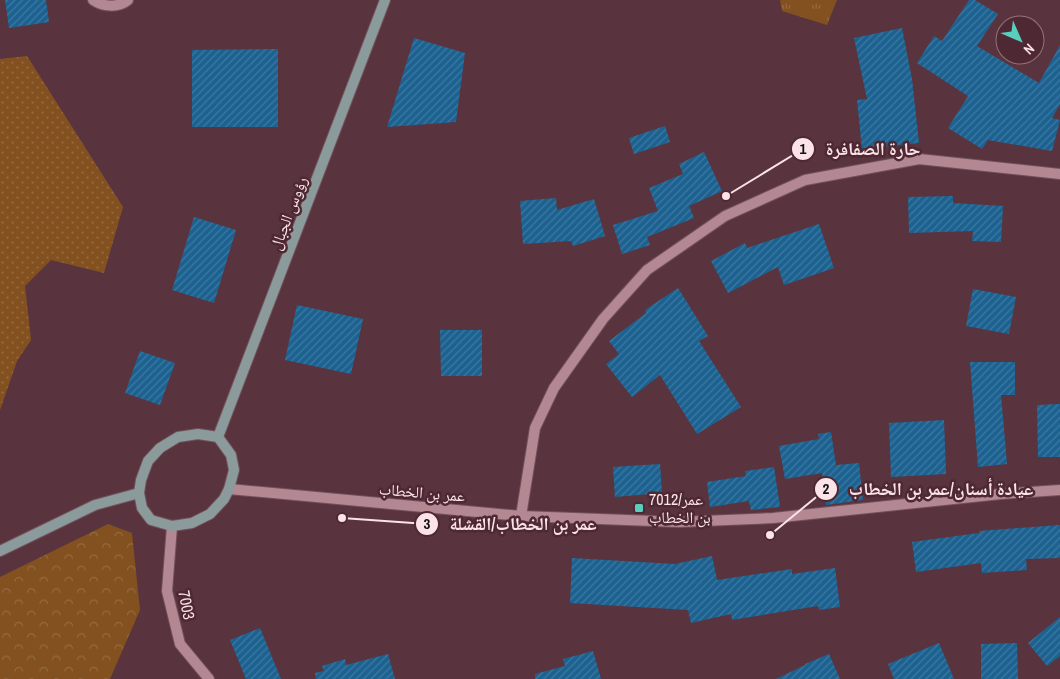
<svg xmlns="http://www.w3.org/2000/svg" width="1060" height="679" font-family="'Archivo Narrow','Noto Naskh Arabic',sans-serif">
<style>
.grass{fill:url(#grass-dots)}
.forest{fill:url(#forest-crowns)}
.park{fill:url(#park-tufts)}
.building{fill:url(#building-hatch)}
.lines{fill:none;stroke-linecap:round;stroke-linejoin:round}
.street-casing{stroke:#72525c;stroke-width:12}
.secondary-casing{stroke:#72525c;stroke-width:12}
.street{stroke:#b48892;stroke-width:10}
.secondary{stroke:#8b9a9b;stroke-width:10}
.poi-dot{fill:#5acebe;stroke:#4e2934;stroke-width:2}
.labels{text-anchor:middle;stroke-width:5;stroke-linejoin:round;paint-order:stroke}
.street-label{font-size:16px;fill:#fbe3e8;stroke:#4e2934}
.poi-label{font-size:16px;fill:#fbe3e8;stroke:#4e2934;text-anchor:start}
.leader{fill:none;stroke:#fbe3e8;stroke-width:2}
.callout-dot{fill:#fbe3e8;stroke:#4e2934;stroke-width:2}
.mark-label{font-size:15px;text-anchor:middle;font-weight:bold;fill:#111}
.callout-label{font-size:18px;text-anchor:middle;font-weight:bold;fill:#fbe3e8;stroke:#4e2934;stroke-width:5;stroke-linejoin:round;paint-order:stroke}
</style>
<defs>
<pattern id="grass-dots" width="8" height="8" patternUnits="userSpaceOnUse" patternTransform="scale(1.25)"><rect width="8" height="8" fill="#82511f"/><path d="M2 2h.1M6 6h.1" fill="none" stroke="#956a40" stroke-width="1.8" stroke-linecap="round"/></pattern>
<pattern id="forest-crowns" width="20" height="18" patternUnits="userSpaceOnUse" patternTransform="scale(1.25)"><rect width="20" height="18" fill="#82511f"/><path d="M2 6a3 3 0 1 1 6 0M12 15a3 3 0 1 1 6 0" fill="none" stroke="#956a40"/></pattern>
<pattern id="park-tufts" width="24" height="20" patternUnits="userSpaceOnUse" patternTransform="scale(1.25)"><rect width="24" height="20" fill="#82511f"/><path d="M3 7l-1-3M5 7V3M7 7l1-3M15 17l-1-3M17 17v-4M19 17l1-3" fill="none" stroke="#956a40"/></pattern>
<pattern id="building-hatch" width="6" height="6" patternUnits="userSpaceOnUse" patternTransform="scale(1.25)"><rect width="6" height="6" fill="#1c6291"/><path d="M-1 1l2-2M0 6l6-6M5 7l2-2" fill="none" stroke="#3e78a0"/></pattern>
</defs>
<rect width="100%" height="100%" fill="#59343e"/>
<path class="grass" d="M27 56 123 207 104 273 51 260 25 286 31 340 17 361 0 410V59Z"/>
<path class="forest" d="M108 524 132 533 140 610 110 679H0V577Z"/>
<path class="park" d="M780 0H837L827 25 782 11Z"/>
<path class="building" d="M5 0H46L49 22 9 28Z
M969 0H975L998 14 977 46 1039 83 1060 45V104L1052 118 1060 120 1052 151 988 140 982 149 948 128 968 96 917 63 934 36 942 41Z
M902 28 912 79 919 143 862 149 857 100 867 99 854 38Z
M414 38 465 53 456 122 387 127Z
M278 49V127H192V50Z
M665 126 670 142 634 154 629 138Z
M704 152 722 191 689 206 694 218 647 237 650 245 622 254 613 225 658 211 649 188 683 174 679 164Z
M953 196V203L1003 206 1001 242 972 241 973 231 909 233 908 197Z
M556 198 557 210 594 199 605 236 573 246 571 241 523 244 520 201Z
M194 217 236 230 214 303 172 290Z
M819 224 834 268 784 285 778 267 728 293 711 261 745 243 747 248Z
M678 288 708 336 699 341 741 407 697 434 660 375 632 397 606 364 619 354 609 341 646 313 645 310Z
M973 289 1016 297 1009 334 966 326Z
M297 305 363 319 351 374 285 360Z
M440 330H482V376H441Z
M140 351 175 363 160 405 125 393Z
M970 362H1015V395H1001L1007 464 978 467Z
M1060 404V457H1038L1037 405Z
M944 420 946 474 891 477 889 423Z
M831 432 836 465 859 463 863 500 826 505 822 473 785 479 779 446 819 439 818 434Z
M660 464 662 493 615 497 613 467Z
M774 467 780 507 751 510 749 501 710 507 707 482 746 476 745 471Z
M1060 525V558L1026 559 1027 570 982 573 981 563 916 572 912 542 979 533V531Z
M712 556 717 580 792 569V574L835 568 840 607 819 610 818 606 732 620 731 614 691 623 688 610 570 603 572 558 675 564Z
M1060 617V656L1047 666 1028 643Z
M260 628 281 679H246L230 640Z
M939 643 954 679H894L888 664Z
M1017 643 1018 679H981V644Z
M593 651 601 679H535V674L565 666 563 659Z
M388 654 395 679H316L315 673 324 671 322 666 345 659 346 665Z
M829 654 840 679H776L805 665V664Z"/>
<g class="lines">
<defs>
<path id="street" d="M93 0C103 7 118 8 128 0
M229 489 521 516 679 522 773 518 1001 494 1060 490
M521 516 535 428 554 388 603 319 647 270 725 216 805 180 919 159 1060 174
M172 526 167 591 180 644 209 679"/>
<path id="secondary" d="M198 434 218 437 231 455 234 470 229 489 224 499 210 514 192 523 172 526 151 520 142 508 139 493 141 480 148 461 160 448 178 437Z
M218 437 385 0
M0 551 95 505 139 493"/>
</defs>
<use href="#street" class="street-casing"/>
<use href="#secondary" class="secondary-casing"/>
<use href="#street" class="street"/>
<use href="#secondary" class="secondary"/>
</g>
<rect class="poi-dot" x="634" y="503" width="10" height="10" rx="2.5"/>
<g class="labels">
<g class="street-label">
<text transform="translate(288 213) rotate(-69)" y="6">رؤوس الجبال</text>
<text transform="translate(422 492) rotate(5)" y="6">عمر بن الخطاب</text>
<text transform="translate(187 605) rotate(79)" y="6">7003</text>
</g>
<g class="poi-label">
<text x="649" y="505">7012/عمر<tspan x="649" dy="18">بن الخطاب</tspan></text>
</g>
</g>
<path class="leader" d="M726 196L803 149M770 535L826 489M342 518L427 524"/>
<g class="callout-dot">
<circle cx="726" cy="196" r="5"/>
<circle cx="770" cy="535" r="5"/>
<circle cx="342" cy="518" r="5"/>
<circle cx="803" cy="149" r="12"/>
<circle cx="826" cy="489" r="12"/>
<circle cx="427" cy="524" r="12"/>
</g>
<g class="mark-label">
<text x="803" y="154">1</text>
<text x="826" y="494">2</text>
<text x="427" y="529">3</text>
</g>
<g class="callout-label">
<text x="873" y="155">حارة الصفافرة</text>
<text x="941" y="495">عيادة أسنان/عمر بن الخطاب</text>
<text x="523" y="530">عمر بن الخطاب/القشلة</text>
</g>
<g transform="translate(1020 40) rotate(135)"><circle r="24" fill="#4e2934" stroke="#93737c"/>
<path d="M0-4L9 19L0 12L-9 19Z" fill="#5acebe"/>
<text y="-8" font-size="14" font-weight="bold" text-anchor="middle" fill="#fbe3e8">N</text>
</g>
</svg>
